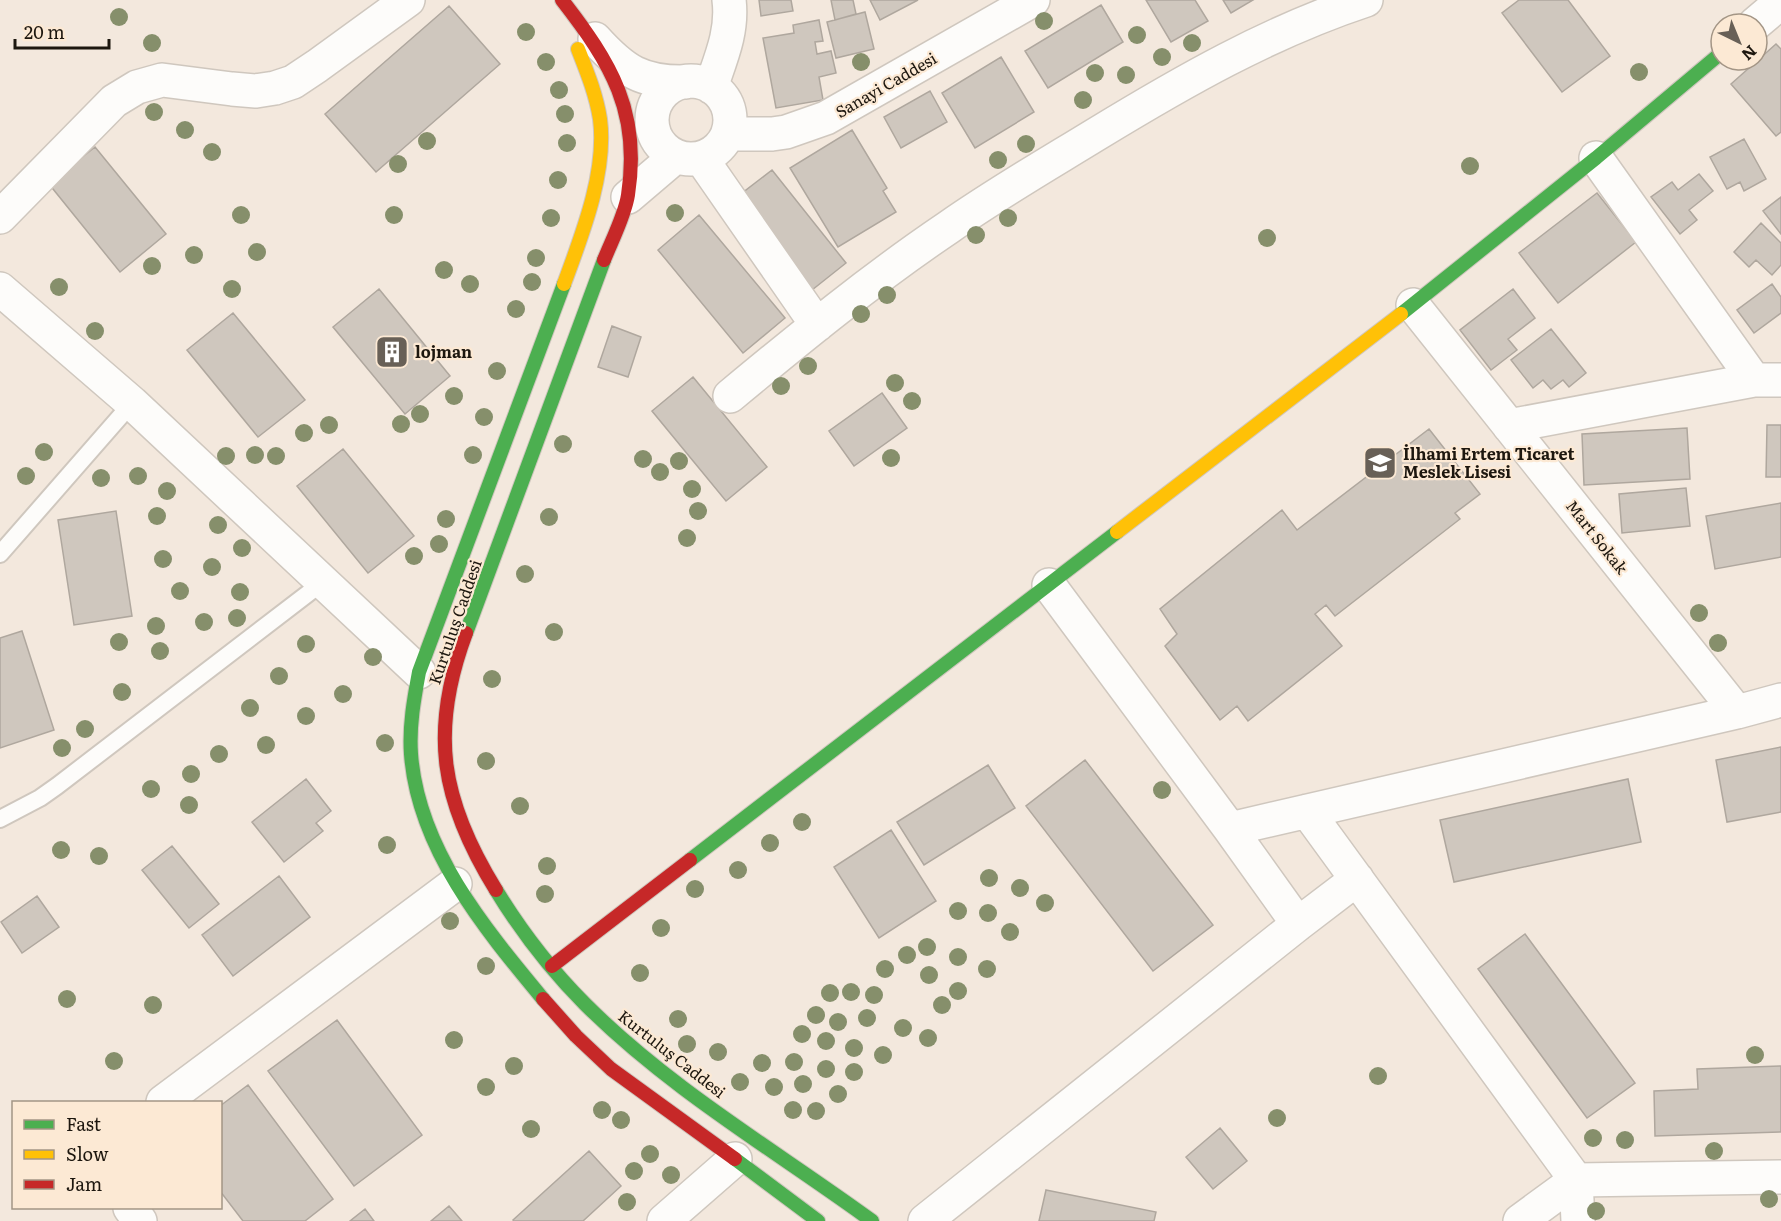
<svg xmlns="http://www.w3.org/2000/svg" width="1781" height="1221" font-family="Literata,serif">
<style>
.building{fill:#cfc7be;stroke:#afa79e;stroke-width:1.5}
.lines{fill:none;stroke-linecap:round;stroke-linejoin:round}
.lane-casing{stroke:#cfc7be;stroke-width:20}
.street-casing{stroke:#cfc7be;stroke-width:36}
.fast-casing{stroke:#cfc7be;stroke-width:16}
.slow-casing{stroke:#cfc7be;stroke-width:16}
.jam-casing{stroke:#cfc7be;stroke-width:16}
.lane{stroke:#fdfcfa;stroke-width:16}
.street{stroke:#fdfcfa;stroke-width:33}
.fast{stroke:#4caf50;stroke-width:14}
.slow{stroke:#ffc107;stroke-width:14}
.jam{stroke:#c62828;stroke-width:14}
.tree{fill:#868f6b}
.labels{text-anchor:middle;stroke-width:4.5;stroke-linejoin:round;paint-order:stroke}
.street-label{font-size:16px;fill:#1d170f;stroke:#fce9d4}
.poi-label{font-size:16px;font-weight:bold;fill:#1d170f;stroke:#fce9d4;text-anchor:start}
</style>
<rect width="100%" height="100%" fill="#f3e8dd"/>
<path class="building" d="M759 0H791L793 11 761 16Z
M831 0H853L856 14 835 20Z
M870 0H918L880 20Z
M1146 0H1195L1208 21 1171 42Z
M1223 0H1253L1231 13Z
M1519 0H1568L1610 56 1562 92 1502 13Z
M1101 5 1123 42 1048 88 1025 51Z
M449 6 500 64 376 172 325 114Z
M865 12 874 49 836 58 827 22Z
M819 20 823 41 815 42 817 54 831 51 836 73 819 77 823 100 776 108 763 38 794 33 793 25Z
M1776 44 1781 49V132L1776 136 1731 84Z
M1001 57 1034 112 975 148 942 93Z
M930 91 947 122 901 148 884 117Z
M852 130 887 188 883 191 896 212 838 247 790 168Z
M1744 139 1766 179 1744 191 1740 182 1727 189 1710 157Z
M95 147 166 234 120 272 49 184Z
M772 170 846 263 812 290 737 197Z
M1699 174 1713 191 1689 210 1697 220 1680 234 1651 197 1672 182 1678 190Z
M1597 193 1636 242 1558 303 1519 253Z
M1781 197V234L1763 211Z
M699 215 785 318 743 353 658 250Z
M1761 223 1781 243V265L1772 275 1756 260 1749 267 1734 252Z
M1772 284 1781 297V313L1754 333 1737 310Z
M379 289 450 376 405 414 333 327Z
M1513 289 1535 318 1508 339 1517 350 1491 370 1460 330Z
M233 313 305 400 258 437 187 350Z
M612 326 641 337 628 377 598 367Z
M1551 329 1586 373 1569 387 1563 380 1551 389 1543 380 1533 388 1511 360Z
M693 377 767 467 726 501 652 411Z
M882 393 907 428 854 466 829 431Z
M1767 425H1781V477H1766Z
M1687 428 1690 479 1584 485 1582 434Z
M1429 429 1480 494 1455 513 1460 519 1335 616 1326 605 1315 614 1342 646 1248 721 1237 706 1220 720 1165 646 1177 634 1160 609 1282 510 1297 530Z
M343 449 414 536 368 573 297 486Z
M1686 488 1690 526 1622 533 1619 494Z
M1781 503V557L1715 569 1706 516Z
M116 511 132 616 74 625 58 520Z
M22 631 54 730 0 748V638Z
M1781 747V812L1727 822 1716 760Z
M1085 760 1213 925 1153 971 1026 806Z
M988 765 1015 808 924 865 897 822Z
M306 779 331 811 316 823 323 831 284 862 252 822Z
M1628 779 1641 842 1454 882 1440 820Z
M891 830 936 901 879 938 834 867Z
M172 846 219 904 189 928 142 870Z
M279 876 310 917 233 976 202 935Z
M37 896 59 927 22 953 1 922Z
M1525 934 1635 1083 1587 1118 1478 969Z
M337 1020 422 1135 354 1186 268 1071Z
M1781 1066V1132L1655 1136 1654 1091 1698 1089 1697 1069Z
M248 1085 333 1199 305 1221H243L220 1191V1106Z
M1220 1128 1247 1161 1213 1189 1186 1157Z
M589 1151 621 1186 583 1221H514L513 1220Z
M1046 1190 1156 1212 1154 1221H1039Z
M449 1206 462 1221H431Z
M365 1209 374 1221H350Z"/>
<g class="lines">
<defs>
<path id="lane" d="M0 554 132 403
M0 819 40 798 57 786 323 582"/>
<path id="street" d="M1755 24 1781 2
M595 39C624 71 642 83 686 82
M652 120a39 39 0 1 1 78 0a39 39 0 1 1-78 0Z
M711 87C721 58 733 31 729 0
M728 134H772L786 132 826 118 1033 0
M701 158 817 325
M1596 158 1754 380
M628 197 675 157
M0 217 114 101 137 87 162 80 232 89 256 91 275 88 293 82 317 66 408 0
M0 289 132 403 419 672
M1413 305 1737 712
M730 396C801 337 872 279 949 227 996 194 1046 165 1095 135 1182 82 1269 32 1366 0
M1509 426 1754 380H1781
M1049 585 1230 829 1298 924
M1307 811 1576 1180 1578 1221
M1230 829 1737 712 1781 700
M163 1102 455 884
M130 1208 140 1221
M664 1221 735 1159
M925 1221 1298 924 1357 879
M1520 1221 1576 1180 1781 1177"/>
<path id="fast" d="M1401 314 1596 158 1721 53
M466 633 604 260
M690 860 1117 532
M496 890C521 931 551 970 585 1004 670 1089 776 1151 872 1221
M543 999C485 929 418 849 411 754 409 726 414 699 419 672L564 284
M735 1159 818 1221"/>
<path id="slow" d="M564 284C582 235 607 172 600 119 596 94 587 72 578 49
M1117 532 1401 314"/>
<path id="jam" d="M562 0C611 63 641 112 628 195 625 215 612 240 604 260
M466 633C429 732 441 801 496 890
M552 966 690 860
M543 999 576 1036 611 1069 735 1159"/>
</defs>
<use href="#lane" class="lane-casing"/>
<use href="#street" class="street-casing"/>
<use href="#fast" class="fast-casing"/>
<use href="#slow" class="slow-casing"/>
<use href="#jam" class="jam-casing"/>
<use href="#lane" class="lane"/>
<use href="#street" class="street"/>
<use href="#fast" class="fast"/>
<use href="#slow" class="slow"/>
<use href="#jam" class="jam"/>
</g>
<g class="tree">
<circle cx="119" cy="17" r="9"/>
<circle cx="1044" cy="21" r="9"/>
<circle cx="526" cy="32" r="9"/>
<circle cx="1137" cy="35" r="9"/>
<circle cx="152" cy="43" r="9"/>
<circle cx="1192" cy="43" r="9"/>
<circle cx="1162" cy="57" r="9"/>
<circle cx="546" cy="62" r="9"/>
<circle cx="861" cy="62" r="9"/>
<circle cx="1639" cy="72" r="9"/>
<circle cx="1095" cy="73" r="9"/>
<circle cx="1126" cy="75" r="9"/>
<circle cx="559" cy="90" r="9"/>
<circle cx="1083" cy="100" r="9"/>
<circle cx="154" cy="112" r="9"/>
<circle cx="565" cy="114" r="9"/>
<circle cx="185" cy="130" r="9"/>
<circle cx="427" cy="141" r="9"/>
<circle cx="567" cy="143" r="9"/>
<circle cx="1026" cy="144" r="9"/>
<circle cx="212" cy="152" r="9"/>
<circle cx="998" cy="160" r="9"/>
<circle cx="398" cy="164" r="9"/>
<circle cx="1470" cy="166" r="9"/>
<circle cx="558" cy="180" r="9"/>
<circle cx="675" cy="213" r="9"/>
<circle cx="241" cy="215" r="9"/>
<circle cx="394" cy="215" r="9"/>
<circle cx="551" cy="218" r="9"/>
<circle cx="1008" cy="218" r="9"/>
<circle cx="976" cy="235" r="9"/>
<circle cx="1267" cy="238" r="9"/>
<circle cx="257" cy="252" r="9"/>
<circle cx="194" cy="255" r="9"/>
<circle cx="536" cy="258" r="9"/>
<circle cx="152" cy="266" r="9"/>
<circle cx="444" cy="270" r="9"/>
<circle cx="532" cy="282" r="9"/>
<circle cx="470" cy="284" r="9"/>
<circle cx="59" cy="287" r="9"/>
<circle cx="232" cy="289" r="9"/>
<circle cx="887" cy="295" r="9"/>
<circle cx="516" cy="309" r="9"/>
<circle cx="861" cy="314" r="9"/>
<circle cx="95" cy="331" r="9"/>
<circle cx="808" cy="366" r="9"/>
<circle cx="497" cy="371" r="9"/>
<circle cx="895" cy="383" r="9"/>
<circle cx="781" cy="386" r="9"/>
<circle cx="454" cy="396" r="9"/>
<circle cx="912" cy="401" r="9"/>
<circle cx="420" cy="414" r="9"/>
<circle cx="484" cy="417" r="9"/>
<circle cx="401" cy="424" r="9"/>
<circle cx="329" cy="425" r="9"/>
<circle cx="304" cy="433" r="9"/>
<circle cx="563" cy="444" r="9"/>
<circle cx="44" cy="452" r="9"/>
<circle cx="255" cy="455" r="9"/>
<circle cx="473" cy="455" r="9"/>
<circle cx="226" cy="456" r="9"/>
<circle cx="276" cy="456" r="9"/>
<circle cx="891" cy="458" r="9"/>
<circle cx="643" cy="459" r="9"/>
<circle cx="679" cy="461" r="9"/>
<circle cx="660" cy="472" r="9"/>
<circle cx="26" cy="476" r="9"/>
<circle cx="138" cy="476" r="9"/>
<circle cx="101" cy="478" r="9"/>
<circle cx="692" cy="489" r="9"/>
<circle cx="167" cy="491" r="9"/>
<circle cx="698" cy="511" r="9"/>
<circle cx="157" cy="516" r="9"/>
<circle cx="549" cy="517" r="9"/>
<circle cx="446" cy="519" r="9"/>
<circle cx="218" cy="525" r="9"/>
<circle cx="687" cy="538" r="9"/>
<circle cx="439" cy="544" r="9"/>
<circle cx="242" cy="548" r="9"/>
<circle cx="414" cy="556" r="9"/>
<circle cx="163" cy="559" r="9"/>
<circle cx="212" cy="567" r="9"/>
<circle cx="525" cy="574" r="9"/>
<circle cx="180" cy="591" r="9"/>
<circle cx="240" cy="592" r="9"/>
<circle cx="1699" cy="613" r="9"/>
<circle cx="237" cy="618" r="9"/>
<circle cx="204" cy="622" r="9"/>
<circle cx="156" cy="626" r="9"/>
<circle cx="554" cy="632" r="9"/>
<circle cx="119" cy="642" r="9"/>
<circle cx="1718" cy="643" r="9"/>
<circle cx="306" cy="644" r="9"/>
<circle cx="160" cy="651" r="9"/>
<circle cx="373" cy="657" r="9"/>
<circle cx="279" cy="676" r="9"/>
<circle cx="492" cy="679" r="9"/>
<circle cx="122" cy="692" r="9"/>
<circle cx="343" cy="694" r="9"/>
<circle cx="250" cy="708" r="9"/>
<circle cx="306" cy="716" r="9"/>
<circle cx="85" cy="729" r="9"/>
<circle cx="385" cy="743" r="9"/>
<circle cx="266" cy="745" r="9"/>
<circle cx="62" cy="748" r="9"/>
<circle cx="219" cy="754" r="9"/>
<circle cx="486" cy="761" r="9"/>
<circle cx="191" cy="774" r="9"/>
<circle cx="151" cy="789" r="9"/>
<circle cx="1162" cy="790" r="9"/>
<circle cx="189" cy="805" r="9"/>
<circle cx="520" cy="806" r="9"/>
<circle cx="802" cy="822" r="9"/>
<circle cx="770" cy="843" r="9"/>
<circle cx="387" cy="845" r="9"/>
<circle cx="61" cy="850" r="9"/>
<circle cx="99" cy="856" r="9"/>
<circle cx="547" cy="866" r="9"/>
<circle cx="738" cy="870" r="9"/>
<circle cx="989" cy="878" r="9"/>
<circle cx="1020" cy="888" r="9"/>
<circle cx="695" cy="889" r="9"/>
<circle cx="545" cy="894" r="9"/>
<circle cx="1045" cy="903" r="9"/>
<circle cx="958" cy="911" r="9"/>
<circle cx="988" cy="913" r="9"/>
<circle cx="450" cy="921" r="9"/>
<circle cx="661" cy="928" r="9"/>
<circle cx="1010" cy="932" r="9"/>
<circle cx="927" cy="947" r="9"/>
<circle cx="907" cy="955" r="9"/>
<circle cx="958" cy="957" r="9"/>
<circle cx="486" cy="966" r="9"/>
<circle cx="885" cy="969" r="9"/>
<circle cx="987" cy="969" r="9"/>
<circle cx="640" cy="973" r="9"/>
<circle cx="929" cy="975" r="9"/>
<circle cx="958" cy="991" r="9"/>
<circle cx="851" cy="992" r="9"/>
<circle cx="830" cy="993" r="9"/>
<circle cx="874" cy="995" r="9"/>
<circle cx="67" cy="999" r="9"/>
<circle cx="153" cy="1005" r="9"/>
<circle cx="942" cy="1005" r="9"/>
<circle cx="816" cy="1015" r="9"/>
<circle cx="867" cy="1018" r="9"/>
<circle cx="678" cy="1019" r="9"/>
<circle cx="838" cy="1022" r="9"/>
<circle cx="903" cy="1028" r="9"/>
<circle cx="802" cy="1034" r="9"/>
<circle cx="928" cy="1038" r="9"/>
<circle cx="454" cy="1040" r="9"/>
<circle cx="826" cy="1041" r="9"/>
<circle cx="687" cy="1044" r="9"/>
<circle cx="854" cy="1048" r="9"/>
<circle cx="718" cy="1052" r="9"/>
<circle cx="883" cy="1055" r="9"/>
<circle cx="1755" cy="1055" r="9"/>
<circle cx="114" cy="1061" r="9"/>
<circle cx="794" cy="1062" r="9"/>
<circle cx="762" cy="1063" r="9"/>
<circle cx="514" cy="1066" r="9"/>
<circle cx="826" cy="1069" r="9"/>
<circle cx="854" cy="1072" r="9"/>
<circle cx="1378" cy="1076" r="9"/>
<circle cx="740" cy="1082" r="9"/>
<circle cx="803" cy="1084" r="9"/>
<circle cx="486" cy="1087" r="9"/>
<circle cx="774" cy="1087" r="9"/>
<circle cx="838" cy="1094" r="9"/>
<circle cx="602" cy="1110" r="9"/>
<circle cx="793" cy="1110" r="9"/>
<circle cx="816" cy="1111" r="9"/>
<circle cx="1277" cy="1118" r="9"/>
<circle cx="621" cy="1120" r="9"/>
<circle cx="531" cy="1129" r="9"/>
<circle cx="1593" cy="1138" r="9"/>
<circle cx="1625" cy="1140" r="9"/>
<circle cx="1714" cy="1151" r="9"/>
<circle cx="650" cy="1154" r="9"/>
<circle cx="634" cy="1171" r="9"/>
<circle cx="671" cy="1175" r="9"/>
<circle cx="1769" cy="1199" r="9"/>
<circle cx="627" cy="1202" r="9"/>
<circle cx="1596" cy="1211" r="9"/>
</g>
<defs>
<symbol id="building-square" viewBox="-11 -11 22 22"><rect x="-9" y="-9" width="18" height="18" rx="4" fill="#686057" stroke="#fce9d4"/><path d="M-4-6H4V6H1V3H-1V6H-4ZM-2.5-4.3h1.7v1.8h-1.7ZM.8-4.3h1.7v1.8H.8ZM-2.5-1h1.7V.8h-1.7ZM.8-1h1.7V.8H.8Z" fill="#fff"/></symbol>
<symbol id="school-square" viewBox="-11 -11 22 22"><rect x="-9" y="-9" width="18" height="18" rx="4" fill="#686057" stroke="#fce9d4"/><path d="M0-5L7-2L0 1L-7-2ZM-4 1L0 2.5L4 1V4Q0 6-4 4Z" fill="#fff"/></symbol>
</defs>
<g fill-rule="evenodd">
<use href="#building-square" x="373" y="333" width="38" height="38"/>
<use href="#school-square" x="1361" y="444" width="38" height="38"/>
</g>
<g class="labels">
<g class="street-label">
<text transform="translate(886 85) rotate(-30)" y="6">Sanayi Caddesi</text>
<text transform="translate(1597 537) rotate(52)" y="6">Mart Sokak</text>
<text transform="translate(455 622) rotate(-71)" y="6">Kurtuluş Caddesi</text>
<text transform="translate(672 1054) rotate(38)" y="6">Kurtuluş Caddesi</text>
</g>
<g class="poi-label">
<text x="415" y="358">lojman</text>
<text x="1403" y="460">İlhami Ertem Ticaret<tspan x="1403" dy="18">Meslek Lisesi</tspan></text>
</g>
</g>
<rect x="12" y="1101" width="210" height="108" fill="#fce9d4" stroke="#a39585" stroke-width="1.5"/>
<rect x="24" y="1120" width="30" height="9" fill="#4caf50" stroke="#a39585" stroke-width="1.5"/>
<text x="66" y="1131" font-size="18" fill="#1d170f">Fast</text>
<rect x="24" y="1150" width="30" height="9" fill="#ffc107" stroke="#a39585" stroke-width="1.5"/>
<text x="66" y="1161" font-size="18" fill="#1d170f">Slow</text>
<rect x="24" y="1180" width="30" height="9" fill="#c62828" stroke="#a39585" stroke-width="1.5"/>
<text x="66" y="1191" font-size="18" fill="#1d170f">Jam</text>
<g transform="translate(1739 42) rotate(137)"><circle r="28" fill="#fce9d4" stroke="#a39585" stroke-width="1.5"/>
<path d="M0-4.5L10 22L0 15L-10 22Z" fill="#686057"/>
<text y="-9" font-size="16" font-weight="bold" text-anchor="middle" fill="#1d170f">N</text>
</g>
<path d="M15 39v9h94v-9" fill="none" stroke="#1d170f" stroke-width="3"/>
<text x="24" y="39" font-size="18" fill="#1d170f" stroke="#fce9d4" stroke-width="4.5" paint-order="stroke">20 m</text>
</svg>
